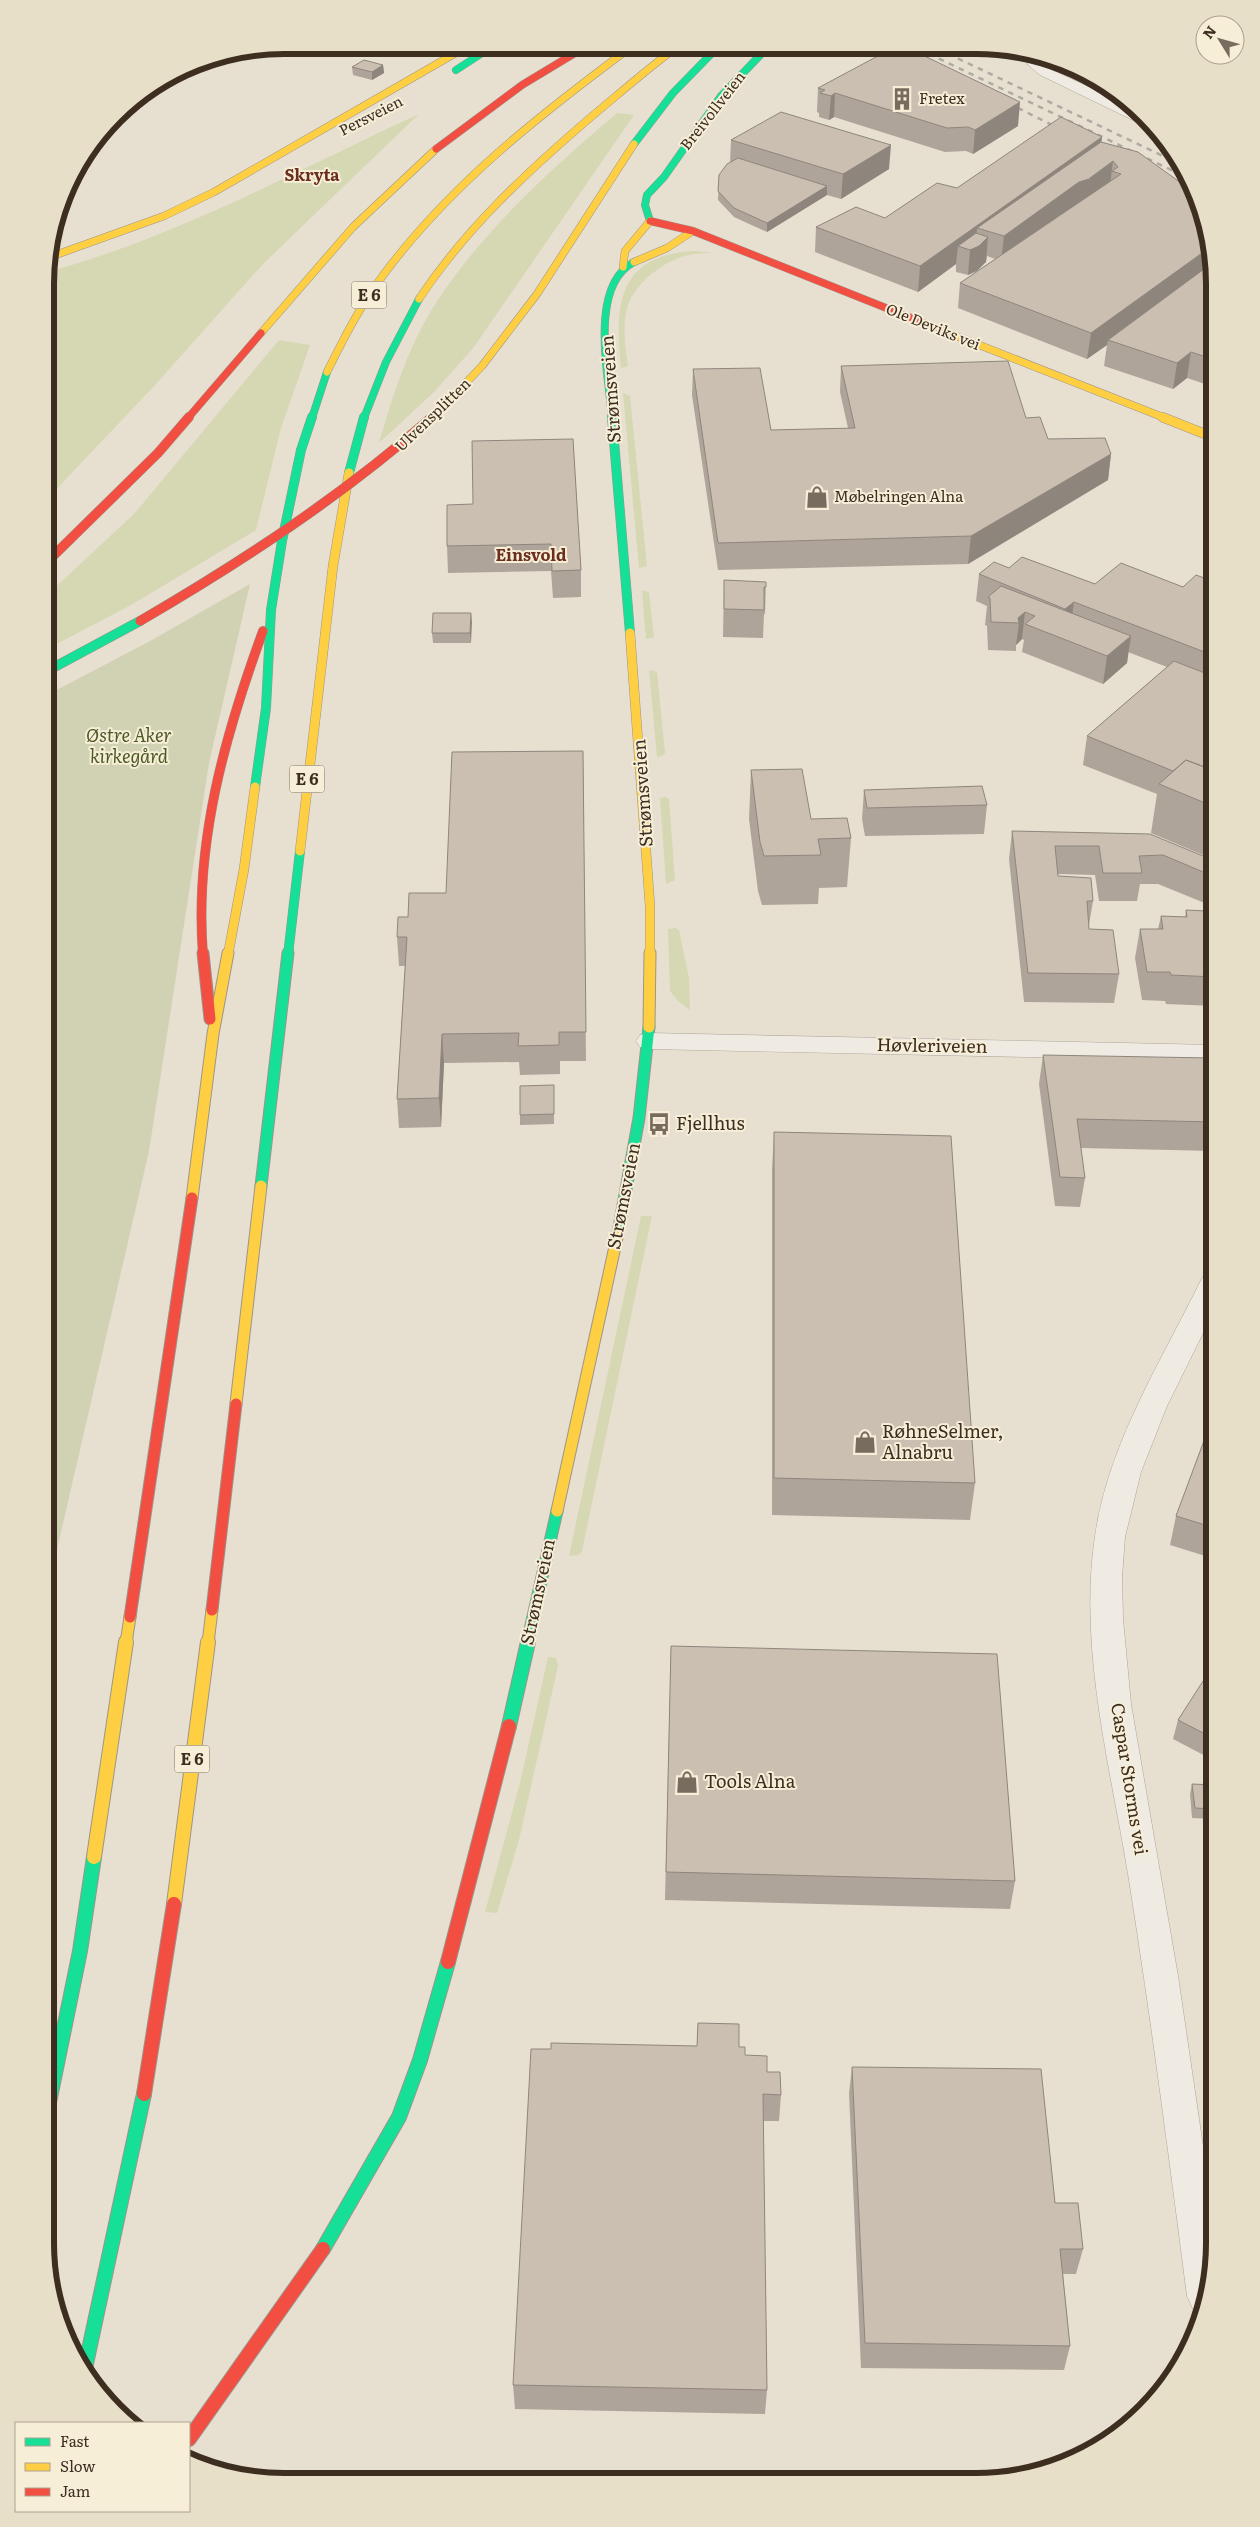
<svg xmlns="http://www.w3.org/2000/svg" width="1260" height="2527" font-family="Literata,serif">
<style>
.green{fill:#d6d7b3}
.cemetery{fill:#d1d1b3}
.lines{fill:none;stroke-linecap:round;stroke-linejoin:round}
.street-casing{stroke:#ada599;stroke-width:1}
.fast-far3-casing{stroke:#9c958a;stroke-width:8}
.fast-far2-casing{stroke:#9c958a;stroke-width:10}
.fast-far1-casing{stroke:#9c958a;stroke-width:13}
.fast-casing{stroke:#9c958a;stroke-width:16}
.slow-far3-casing{stroke:#9c958a;stroke-width:8}
.slow-far2-casing{stroke:#9c958a;stroke-width:10}
.slow-far1-casing{stroke:#9c958a;stroke-width:13}
.slow-casing{stroke:#9c958a;stroke-width:16}
.jam-far3-casing{stroke:#9c958a;stroke-width:8}
.jam-far2-casing{stroke:#9c958a;stroke-width:10}
.jam-far1-casing{stroke:#9c958a;stroke-width:13}
.jam-casing{stroke:#9c958a;stroke-width:16}
.street{fill:#efebe3;fill-rule:evenodd}
.fast-far3{stroke:#16e098;stroke-width:7}
.fast-far2{stroke:#16e098;stroke-width:9}
.fast-far1{stroke:#16e098;stroke-width:11}
.fast{stroke:#16e098;stroke-width:14}
.slow-far3{stroke:#ffcf43;stroke-width:7}
.slow-far2{stroke:#ffcf43;stroke-width:9}
.slow-far1{stroke:#ffcf43;stroke-width:11}
.slow{stroke:#ffcf43;stroke-width:14}
.jam-far3{stroke:#f24e42;stroke-width:7}
.jam-far2{stroke:#f24e42;stroke-width:9}
.jam-far1{stroke:#f24e42;stroke-width:11}
.jam{stroke:#f24e42;stroke-width:14}
.rail{stroke:#afaaa2;stroke-width:2.5;stroke-dasharray:5.5 5.5;stroke-linecap:butt}
.jam-bridge-far1-casing{stroke:#928b80;stroke-width:8;stroke-linecap:butt}
.jam-bridge-casing{stroke:#928b80;stroke-width:10;stroke-linecap:butt}
.jam-bridge-far1{stroke:#f24e42;stroke-width:7}
.jam-bridge{stroke:#f24e42;stroke-width:9}
.wall{fill:#afa499}
.shaded-wall{fill:#8e867d}
.building{fill:#cbbfb2;stroke:#8e867d}
.labels{text-anchor:middle;stroke-width:4;stroke-linejoin:round;paint-order:stroke}
.far-poi-label{font-size:15px;fill:#3d2e20;stroke:#f7eed8;text-anchor:start}
.far-street-label{font-size:15px;fill:#3d2e20;stroke:#f7eed8}
.far-neighbourhood-label{font-size:16px;font-weight:bold;fill:#6b2e1e;stroke:#f7eed8}
.shield{fill:#f7eed8;stroke:#756857;stroke-width:1}
.shield-label{font-size:16px;font-weight:bold;fill:#3d2e20}
.street-label{font-size:18px;fill:#3d2e20;stroke:#f7eed8}
.park-label{font-size:18px;font-style:italic;fill:#4d5a26;stroke:#f7eed8}
.poi-label{font-size:18px;fill:#3d2e20;stroke:#f7eed8;text-anchor:start}
.rim{fill:none;stroke:#3d2e20;stroke-width:6}
</style>
<rect width="100%" height="100%" fill="#e7e0d1"/>
<path class="green" d="M617 113 634 115 474 347 434 392 379 443C392 397 407 350 432 309 480 233 549 171 617 113Z
M419 114 263 264 156 384 47 499V272C178 237 297 170 419 114Z
M693 251 716 253C708 253 698 253 689 255 665 260 637 281 628 305 622 324 625 347 628 366L621 368C615 306 616 256 693 251Z
M279 340 310 345 281 428 256 530 131 605 47 649V595L135 513Z
M623 393 630 396 647 566 639 568Z
M642 590 649 592 654 637 646 639Z
M649 670 657 672 665 753 662 756 657 757Z
M665 797 669 799 675 880 666 884 660 798Z
M675 928 679 930 689 978 690 1010 678 1001 670 991 668 929Z
M641 1216H652L582 1551 579 1555 569 1556Z
M548 1657 556 1658 558 1666 519 1840 497 1913 485 1912 520 1783Z"/>
<path class="cemetery" d="M250 584 209 763 149 1151 46 1597 47 695 152 640Z"/>
<g class="lines">
<defs>
<path id="street" d="M1024 50 1040 56 1043 63 1050 69 1140 111 1152 126 1143 125 1040 75 1028 65Z
M649 1033 1215 1045V1061L649 1049 640 1047 636 1041 640 1035Z
M1215 1270V1309L1167 1406 1141 1472 1125 1537 1122 1577 1123 1619 1131 1704 1178 1976 1214 2221V2259L1202 2313 1193 2309 1187 2296C1169 2157 1151 2018 1129 1880 1111 1768 1078 1650 1095 1536 1108 1444 1161 1362 1201 1280L1205 1273Z"/>
<path id="fast-far3" d="M456 70 493 46
M634 144 673 93 717 48
M650 221 645 205 647 195 664 177 721 96 767 48
M312 418 327 372
M364 418 386 362 419 299
M612 418C609 376 588 286 634 262"/>
<path id="fast-far2" d="M612 417 630 633
M349 473 364 417
M47 671 140 621
M255 787 266 708 271 610 282 541 301 450 312 417
M288 955 300 851"/>
<path id="fast-far1" d="M261 1186 288 953
M618 1233 639 1118 649 1027
M527 1643 557 1511"/>
<path id="fast" d="M509 1726 528 1642
M45 2122 80 1951 94 1857
M323 2249 399 2117 420 2060 448 1962
M84 2373 144 2094"/>
<path id="slow-far3" d="M47 258 164 216 214 192 468 46
M634 262 667 248 693 231
M623 267 625 251 650 221
M419 299C466 228 527 172 591 117 620 93 647 69 677 47
M261 333 353 227 436 149
M954 335 1165 418
M327 372C344 338 361 304 384 274 452 183 541 114 631 47
M441 409 482 366 537 294 634 144"/>
<path id="slow-far2" d="M1162 417 1215 438
M630 633 650 906V955
M300 851 333 566 349 473
M228 955 244 869 255 787"/>
<path id="slow-far1" d="M649 1027 650 953
M192 1198 213 1034 228 953
M236 1404 261 1186
M557 1511 618 1233
M126 1643 130 1617
M208 1643 212 1610"/>
<path id="slow" d="M94 1857 126 1642
M174 1904 208 1642"/>
<path id="jam-far3" d="M436 149 522 85 585 47
M650 221 693 231 954 335
M188 418 261 333"/>
<path id="jam-far2" d="M47 562 158 453 189 417
M203 955C194 843 225 735 263 631"/>
<path id="jam-far1" d="M203 953 210 1019
M212 1610 236 1404
M130 1617 192 1198"/>
<path id="jam" d="M448 1962 509 1726
M144 2094 174 1904
M189 2439 323 2249"/>
</defs>
<use href="#street" class="street-casing"/>
<use href="#fast-far3" class="fast-far3-casing"/>
<use href="#fast-far2" class="fast-far2-casing"/>
<use href="#fast-far1" class="fast-far1-casing"/>
<use href="#fast" class="fast-casing"/>
<use href="#slow-far3" class="slow-far3-casing"/>
<use href="#slow-far2" class="slow-far2-casing"/>
<use href="#slow-far1" class="slow-far1-casing"/>
<use href="#slow" class="slow-casing"/>
<use href="#jam-far3" class="jam-far3-casing"/>
<use href="#jam-far2" class="jam-far2-casing"/>
<use href="#jam-far1" class="jam-far1-casing"/>
<use href="#jam" class="jam-casing"/>
<use href="#street" class="street"/>
<use href="#fast-far3" class="fast-far3"/>
<use href="#fast-far2" class="fast-far2"/>
<use href="#fast-far1" class="fast-far1"/>
<use href="#fast" class="fast"/>
<use href="#slow-far3" class="slow-far3"/>
<use href="#slow-far2" class="slow-far2"/>
<use href="#slow-far1" class="slow-far1"/>
<use href="#slow" class="slow"/>
<use href="#jam-far3" class="jam-far3"/>
<use href="#jam-far2" class="jam-far2"/>
<use href="#jam-far1" class="jam-far1"/>
<use href="#jam" class="jam"/>
<path class="rail" d="M919 49 1188 178
M938 49 1182 165
M1008 103 1064 131"/>
<defs>
<path id="jam-bridge-far1" d="M430 418 441 409"/>
<path id="jam-bridge" d="M140 621C243 561 342 496 432 417"/>
</defs>
<use href="#jam-bridge-far1" class="jam-bridge-far1-casing"/>
<use href="#jam-bridge" class="jam-bridge-casing"/>
<use href="#jam-bridge-far1" class="jam-bridge-far1"/>
<use href="#jam-bridge" class="jam-bridge"/>
</g>
<path class="wall" d="M383 65 384 73 372 80 353 75 352 67Z
M818 88 1018 126 973 154 966 151 945 152 834 117 829 120 819 117V113L817 112Z
M1102 137 1101 143 1202 208 1212 268 1209 271 1215 284V383L1211 386 1187 378 1173 389 1104 366 1107 345 1087 359 958 308 960 283 995 259 987 256 986 262 968 275 956 272V264L918 292 815 252 816 227 885 218 957 188Z
M731 140 889 169 841 199 827 195 767 232 734 217 718 200 719 175 730 163Z
M841 366 1026 418 1048 439 1111 454 1108 480 968 564 718 570 692 395 693 369 771 430 848 428 840 392Z
M573 439 581 570V597L553 598 551 571 448 573 447 546 473 504Z
M1215 463V499L1203 495 1208 468Z
M1009 568 1095 584 1183 587 1215 582V860L1151 833 1157 794 1083 765 1087 736 1167 667 1128 652 1127 663 1103 684 1022 652 1024 640 1022 639 1016 645V651L988 650 987 626 985 625 987 606 976 601 979 574Z
M724 580 766 582 765 614H764L763 638 723 637Z
M471 613V643H433L432 633Z
M583 751 586 1061H560V1074L520 1075 519 1062 444 1063 441 1127 399 1128 397 1099 405 966H399L397 937 446 893Z
M751 770 811 819 851 838 847 887 819 888 818 904 762 905 758 891 749 819Z
M864 790 987 805 984 834 865 836 862 819Z
M1012 831 1215 861V1006L1166 1004 1165 1001 1142 1000 1135 958 1140 929H1158L1161 916 1185 917 1186 910 1204 911 1205 906H1212L1158 884H1140L1137 901H1099L1095 875 1058 874V876L1093 901 1089 925V929L1119 974 1114 1003 1024 1002 1009 859Z
M1043 1055 1215 1063V1151L1081 1148 1085 1178 1080 1207 1055 1206 1039 1084Z
M554 1085V1124L520 1125V1115Z
M774 1132 975 1483 970 1520 772 1515V1170Z
M1215 1411V1559L1170 1545 1176 1516Z
M671 1646 1015 1881 1010 1909 665 1900Z
M1215 1677V1761L1173 1739 1178 1720Z
M1192 1784 1215 1785V1819L1192 1818 1190 1794Z
M1215 1873V1893L1210 1890Z
M698 2023 739 2047 745 2055 767 2072 781 2095 779 2121H763L767 2390 765 2414 515 2409 513 2385 551 2049 697 2046Z
M852 2067 1055 2203 1083 2249 1076 2274H1063L1070 2346 1064 2370 861 2368 849 2093Z"/>
<path class="shaded-wall" d="M383 65 384 73 372 80V72Z
M835 93 834 117 829 120 831 96Z
M1020 102 1018 126 973 154 975 130Z
M1102 137 1099 161 977 228 976 248 988 237 986 262 977 271 968 275 970 250 958 246 956 264 918 292 920 266Z
M891 145 889 169 841 199 843 174Z
M1113 161 1110 185 1001 261 1004 236 1079 182 1090 178Z
M827 186V195L767 232V223Z
M1209 248 1212 268 1112 342 1108 340 1107 345 1087 359 1091 333Z
M1191 352 1187 378 1173 389 1177 363Z
M1215 364V383L1211 386Z
M1111 454 1108 480 968 564 971 536Z
M1074 602 1070 630 1062 636 1065 609Z
M1025 612 1022 639 1016 645 1019 623 1018 618Z
M471 613 472 622 471 643 470 633Z
M1131 636 1127 663 1103 684 1107 656Z
M442 1034 444 1063 441 1127 439 1098Z"/>
<path class="building" d="M891 49H910L1020 102 975 130 968 127 947 128 835 93 831 96 820 93 825 90 818 88Z
M364 60 383 65 372 72 352 67Z
M781 112 891 145 843 174 731 140Z
M1061 117 1102 137 920 266 816 227 856 207 885 218 937 183 957 188Z
M1101 142 1138 152 1195 193 1202 208 1209 248 1091 333 960 283 1121 174 1112 171 1118 167 1113 161 1090 178H1092L1079 182 1004 236 977 228Z
M738 158 827 186 767 223 734 208 718 191 719 175 727 164Z
M976 233 988 237 979 246 970 250 958 246Z
M1204 269 1213 272 1215 284V360L1191 352 1177 363 1108 340Z
M1008 361 1026 418 1040 417 1048 439 1105 438 1111 454 971 536 718 543 693 369 760 368 771 430 855 428 841 366Z
M573 439 581 570 552 571 551 544 447 546V505L473 504 472 441Z
M1215 463V471L1208 468Z
M1022 557 1095 584 1121 563 1183 587 1196 575 1215 582V656L1074 602 1065 609 979 574 994 562 1009 568Z
M724 580 766 582V587H764V610L724 609Z
M1001 586 1131 636 1107 656 1025 624 1035 616 1025 612 1018 618 1019 623 991 622 990 598 988 597Z
M433 613H471L470 633H432Z
M1174 661 1215 677V771L1186 760 1173 771 1087 736Z
M583 751 586 1032H559V1045L518 1046 519 1033 442 1034 439 1098 397 1099 407 937H397L398 917H408L409 893H446L452 752Z
M1186 760 1215 771V807L1159 784Z
M802 769 811 819 847 818 851 838 818 839 821 855 764 856 760 842 751 770Z
M982 786 987 805 867 808 864 790Z
M1012 831 1150 834 1215 861V877L1163 855 1139 856 1142 873H1103L1099 846H1055L1058 876 1091 878 1093 901H1087L1089 929 1113 930 1119 974 1028 973Z
M1205 906H1215V977L1171 975 1170 972H1147L1140 929H1163L1161 916 1187 917 1186 910 1206 911Z
M1043 1055 1211 1058 1215 1063V1122L1077 1119 1085 1178 1060 1177Z
M554 1085V1114L520 1115V1086Z
M774 1132 951 1136 975 1483 774 1478Z
M1215 1411V1528L1176 1516Z
M671 1646 997 1654 1015 1881 666 1872Z
M1215 1677V1739L1178 1720 1205 1678 1211 1681Z
M1192 1784 1215 1785V1809L1195 1808Z
M698 2023 739 2024V2047H745V2055L767 2056V2072H780L781 2095 763 2094 767 2390 513 2385 531 2049H551V2043L697 2046Z
M852 2067 1041 2069 1055 2203H1078L1083 2249H1060L1070 2346 865 2343Z"/>
<defs>
<symbol id="building-bare" viewBox="-9 -9 18 18"><path d="M-4-6H4V6H1V3H-1V6H-4ZM-2.5-4.3h1.7v1.8h-1.7ZM.8-4.3h1.7v1.8H.8ZM-2.5-1h1.7V.8h-1.7ZM.8-1h1.7V.8H.8Z" fill="#786c5e" stroke="#f7eed8" stroke-width="2.5" paint-order="stroke"/></symbol>
<symbol id="shop-bare" viewBox="-9 -9 18 18"><path d="M-5-2.5h2.3a2.7 3.5 0 0 1 5.4 0H5L5.5 6h-11ZM-1.5-2.5h3a1.5 2.3 0 0 0-3 0Z" fill="#786c5e" stroke="#f7eed8" stroke-width="2.5" paint-order="stroke"/></symbol>
<symbol id="bus-bare" viewBox="-9 -9 18 18"><path d="M-5-6H5V4H4V6H2V4H-2V6H-4V4H-5ZM-3.5-4V0h7V-4ZM-3.5 1.2v1.5H-2V1.2ZM2 1.2v1.5H3.5V1.2Z" fill="#786c5e" stroke="#f7eed8" stroke-width="2.5" paint-order="stroke"/></symbol>
</defs>
<g fill-rule="evenodd">
<use href="#building-bare" x="886" y="83" width="32" height="32"/>
<use href="#shop-bare" x="801" y="481" width="32" height="32"/>
<use href="#bus-bare" x="643" y="1108" width="32" height="32"/>
<use href="#shop-bare" x="849" y="1426" width="32" height="32"/>
<use href="#shop-bare" x="671" y="1766" width="32" height="32"/>
</g>
<g class="labels">
<g class="far-poi-label">
<text x="919" y="104">Fretex</text>
<text x="834" y="502">Møbelringen Alna</text>
</g>
<g class="far-street-label">
<text transform="translate(713 111) rotate(-52)" y="5">Breivollveien</text>
<text transform="translate(371 116) rotate(-27)" y="5">Persveien</text>
<text transform="translate(933 327) rotate(22)" y="5">Ole Deviks vei</text>
<text transform="translate(433 415) rotate(-44)" y="5">Ulvensplitten</text>
</g>
<g class="far-neighbourhood-label">
<text x="312" y="181">Skryta</text>
<text x="531" y="561">Einsvold</text>
</g>
<g class="shield">
<rect x="351.5" y="281.5" width="35" height="27" rx="4"/>
<rect x="289.5" y="765.5" width="35" height="27" rx="4"/>
<rect x="174.5" y="1745.5" width="35" height="27" rx="4"/>
</g>
<g class="shield-label">
<text x="369" y="301">E 6</text>
<text x="307" y="785">E 6</text>
<text x="192" y="1765">E 6</text>
</g>
<g class="street-label">
<text transform="translate(611 389) rotate(-94)" y="6">Strømsveien</text>
<text transform="translate(643 793) rotate(-94)" y="6">Strømsveien</text>
<text transform="translate(932 1046) rotate(1)" y="6">Høvleriveien</text>
<text transform="translate(624 1196) rotate(-79)" y="6">Strømsveien</text>
<text transform="translate(538 1592) rotate(-78)" y="6">Strømsveien</text>
<text transform="translate(1129 1779) rotate(81)" y="6">Caspar Storms vei</text>
</g>
<g class="park-label">
<text x="129" y="742">Østre Aker<tspan x="129" dy="21">kirkegård</tspan></text>
</g>
<g class="poi-label">
<text x="676" y="1130">Fjellhus</text>
<text x="882" y="1438">RøhneSelmer,<tspan x="882" dy="21">Alnabru</tspan></text>
<text x="704" y="1788">Tools Alna</text>
</g>
</g>
<path d="M0 0H1260V2527H0ZM284 54H976A230 230 0 0 1 1206 284V2243A230 230 0 0 1 976 2473H284A230 230 0 0 1 54 2243V284A230 230 0 0 1 284 54Z" fill="#e8dfc9" fill-rule="evenodd"/>
<path class="rim" d="M284 54H976A230 230 0 0 1 1206 284V2243A230 230 0 0 1 976 2473H284A230 230 0 0 1 54 2243V284A230 230 0 0 1 284 54Z"/>
<rect x="15" y="2422" width="175" height="90" fill="#f7eed8" stroke="#ada18e"/>
<rect x="25" y="2438" width="25" height="8" fill="#16e098" stroke="#ada18e"/>
<text x="60" y="2447" font-size="15" fill="#3d2e20">Fast</text>
<rect x="25" y="2463" width="25" height="8" fill="#ffcf43" stroke="#ada18e"/>
<text x="60" y="2472" font-size="15" fill="#3d2e20">Slow</text>
<rect x="25" y="2488" width="25" height="8" fill="#f24e42" stroke="#ada18e"/>
<text x="60" y="2497" font-size="15" fill="#3d2e20">Jam</text>
<g transform="translate(1220 40) rotate(307)"><circle r="24" fill="#f7eed8" stroke="#ada18e"/>
<path d="M0-4L9 19L0 12L-9 19Z" fill="#786c5e"/>
<text y="-8" font-size="14" font-weight="bold" text-anchor="middle" fill="#3d2e20">N</text>
</g>
</svg>
